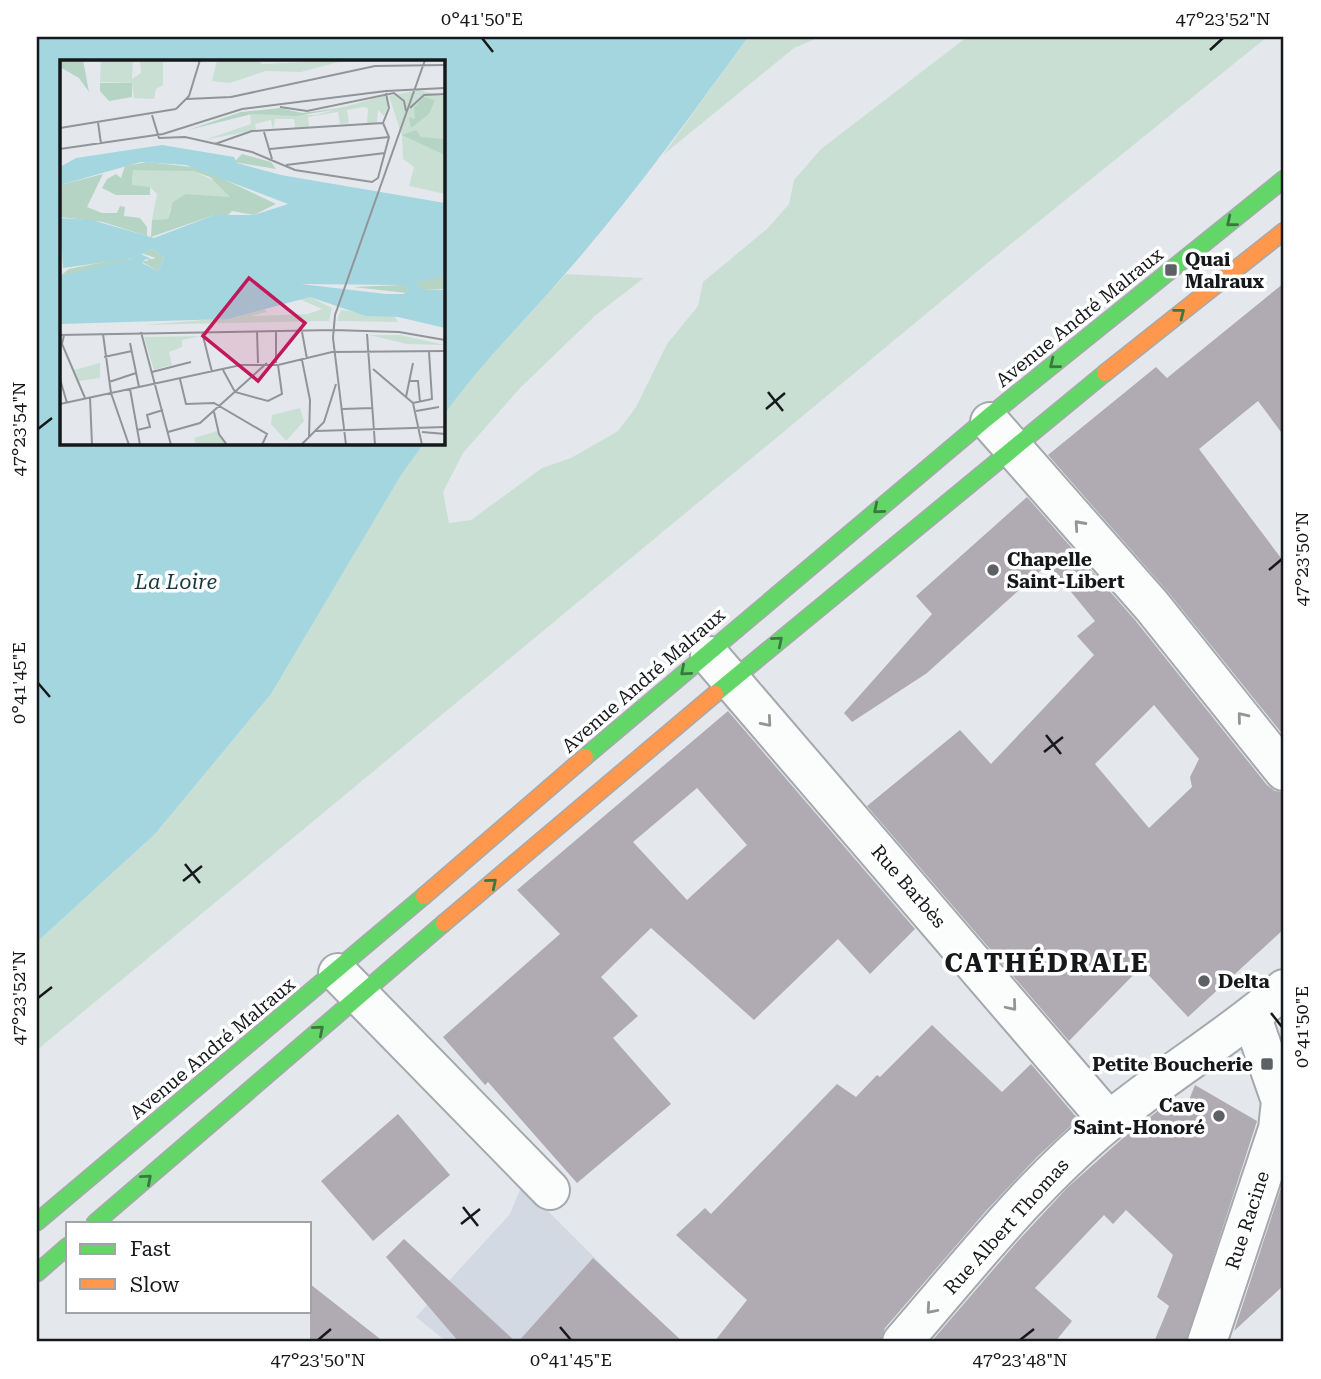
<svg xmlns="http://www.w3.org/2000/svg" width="1321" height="1379" font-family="'Roboto Serif',serif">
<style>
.built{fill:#d2d9e2}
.green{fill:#c9dfd4}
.water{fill:#a4d6e0}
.building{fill:#b0aab2;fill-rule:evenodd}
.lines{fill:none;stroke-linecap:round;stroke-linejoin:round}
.street-casing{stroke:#a6a9ac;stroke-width:42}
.fast-casing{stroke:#a6a9ac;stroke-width:19}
.slow-casing{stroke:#a6a9ac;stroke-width:19}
.street{stroke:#fbfcfc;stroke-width:38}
.fast{stroke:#63d668;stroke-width:16}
.slow{stroke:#ff974d;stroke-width:16}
.oneway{stroke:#3c7742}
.oneway2{stroke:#949597}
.ticks{fill:none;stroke:#16181b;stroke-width:2.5}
.poi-dot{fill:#5e6164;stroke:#fff;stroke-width:2.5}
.labels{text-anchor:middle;stroke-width:7;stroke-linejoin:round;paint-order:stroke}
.poi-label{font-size:19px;font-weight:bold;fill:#16181b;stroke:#fff;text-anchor:start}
.street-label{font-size:19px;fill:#16181b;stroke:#fff}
.water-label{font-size:21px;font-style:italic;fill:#183b41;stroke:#fff}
.district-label{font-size:26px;font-weight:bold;letter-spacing:2px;fill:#16181b;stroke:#fff}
.inset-road{fill:none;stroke:#929598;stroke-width:2}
.view{fill:#c2185b;fill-opacity:0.15;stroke:#c2185b;stroke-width:3.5}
.inset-edge{fill:none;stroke:#16181b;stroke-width:3.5}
.neatline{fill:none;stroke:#16181b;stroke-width:2.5}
.ticks-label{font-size:18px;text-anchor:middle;fill:#16181b}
</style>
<rect width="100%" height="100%" fill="#e4e8ec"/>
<path class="built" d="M522 1185 625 1288 576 1342H447L416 1317 510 1214Z"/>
<path class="green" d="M748 37H820L794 48 663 155Z
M967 37H1267L985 265 37 1050V942L155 834 271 694 400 477 424 443H443V416L462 388 566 274 644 278 597 314 520 388 463 453 443 492 449 523 471 520 542 468 571 458 618 431 636 407 667 344 698 306 703 282 768 228 789 204 794 180 821 149Z"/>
<path class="water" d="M37 37H748C689 118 631 199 565 274 524 322 479 365 443 416V61H61V443H424L400 477 271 694 155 834 37 942Z"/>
<path class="building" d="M1284 283V436L1258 401 1199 449 1284 562V736L1168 592 1048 455 1156 367 1167 378Z
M1027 497 1135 620 1267 785 1275 791 1284 792V929L1188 1017 1141 967 1069 1041 867 806 960 730 991 764 1094 655 1077 636 1095 621 1048 564 927 673 852 722 844 713 932 614 916 596ZM1154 705 1199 759 1190 777 1192 787 1149 828 1095 764Z
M728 711 915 929 870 974 838 939 754 1020 651 928 601 977 638 1016 613 1038 671 1104 577 1183 488 1082 485 1085 443 1037 560 934 517 890ZM697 788 747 845 687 900 633 842Z
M932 1025 1002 1092 1031 1064 1078 1119 1037 1157 985 1212 885 1328 881 1342H714L747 1300 676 1235 705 1208 711 1214 837 1084 856 1097 877 1075 880 1077Z
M1195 1085 1257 1121 1186 1342H1154L1169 1306 1157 1297 1173 1255 1126 1210 1113 1224 1104 1215 1035 1288 1072 1321 1055 1342H931L1017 1242 1068 1187 1123 1138 1168 1103 1183 1115Z
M398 1114 450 1175 373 1241 321 1181Z
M1284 1179V1285L1234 1331Z
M404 1239 516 1342H459L386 1257Z
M593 1258 625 1288 683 1342H518Z
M310 1284 384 1342H310Z"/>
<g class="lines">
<defs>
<path id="street" d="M990 422 1152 606 1284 771
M710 656 1109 1121
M338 973 550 1190
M902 1342C968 1266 1031 1185 1109 1121 1166 1074 1229 1037 1284 989
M1207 1342 1278 1129 1281 1101 1252 1018"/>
<path id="fast" d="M715 694 1105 373
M585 757 987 418 1284 179
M37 1222 424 896
M95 1223 444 923
M37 1273 68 1246"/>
<path id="slow" d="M1105 373 1284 231
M424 896 585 757
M444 923 715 694"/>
</defs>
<use href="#street" class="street-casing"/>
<use href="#fast" class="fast-casing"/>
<use href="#slow" class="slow-casing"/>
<use href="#street" class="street"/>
<use href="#fast" class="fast"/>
<use href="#slow" class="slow"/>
</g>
<defs><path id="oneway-chevron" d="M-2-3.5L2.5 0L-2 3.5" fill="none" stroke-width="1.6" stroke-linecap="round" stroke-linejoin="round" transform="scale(1.75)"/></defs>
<g class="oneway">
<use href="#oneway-chevron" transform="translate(1231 222) rotate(141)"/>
<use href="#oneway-chevron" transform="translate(1180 313) rotate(-38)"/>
<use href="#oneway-chevron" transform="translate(1054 364) rotate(141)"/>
<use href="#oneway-chevron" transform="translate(878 509) rotate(140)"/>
<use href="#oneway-chevron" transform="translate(778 641) rotate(-40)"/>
<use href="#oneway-chevron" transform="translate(685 671) rotate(139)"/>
<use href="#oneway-chevron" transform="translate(492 883) rotate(-40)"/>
<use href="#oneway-chevron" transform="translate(319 1030) rotate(-41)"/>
<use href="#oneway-chevron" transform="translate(147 1179) rotate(-41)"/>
</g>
<g class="oneway2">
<use href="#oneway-chevron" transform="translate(1079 525) rotate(-132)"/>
<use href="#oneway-chevron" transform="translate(1242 717) rotate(-129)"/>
<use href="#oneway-chevron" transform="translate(767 722) rotate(49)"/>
<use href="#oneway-chevron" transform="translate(1012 1006) rotate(50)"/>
<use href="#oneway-chevron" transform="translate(931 1309) rotate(131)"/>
</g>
<path class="ticks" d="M482 38 493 52M1210 50 1223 38M768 392 783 411M766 409 785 393M38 429 52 418M1269 570 1282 559M38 683 50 697M1046 735 1061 754M1044 752 1063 737M185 864 200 883M183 881 202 866M38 998 52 987M1271 1013 1282 1027M463 1207 478 1226M461 1224 480 1209M560 1327 571 1340M318 1340 331 1329M1020 1340 1034 1329"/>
<g class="poi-dot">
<rect x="1164" y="263" width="14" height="14" rx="3.5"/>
<circle cx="993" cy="570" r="7"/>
<circle cx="1204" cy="981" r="7"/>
<rect x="1260" y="1057" width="14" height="14" rx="3.5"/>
<circle cx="1219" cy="1116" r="7"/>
</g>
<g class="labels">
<g class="poi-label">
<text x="1185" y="266">Quai<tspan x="1185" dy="22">Malraux</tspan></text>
<text x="1007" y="566">Chapelle<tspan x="1007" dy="22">Saint-Libert</tspan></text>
<text x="1218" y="988">Delta</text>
<text x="1253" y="1071" text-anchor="end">Petite Boucherie</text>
<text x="1205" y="1112" text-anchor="end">Cave<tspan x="1205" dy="22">Saint-Honoré</tspan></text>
</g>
<g class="street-label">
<text transform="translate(1079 317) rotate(-39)" y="7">Avenue André Malraux</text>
<text transform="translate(643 680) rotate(-41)" y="7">Avenue André Malraux</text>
<text transform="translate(909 886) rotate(49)" y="7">Rue Barbès</text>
<text transform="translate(212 1048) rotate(-40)" y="7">Avenue André Malraux</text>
<text transform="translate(1247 1220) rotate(-72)" y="7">Rue Racine</text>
<text transform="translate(1006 1226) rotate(-48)" y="7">Rue Albert Thomas</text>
</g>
<g class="water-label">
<text x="176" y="589">La Loire</text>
</g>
<g class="district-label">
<text x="1047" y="972">CATHÉDRALE</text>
</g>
</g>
<g transform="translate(60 60)">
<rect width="385" height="385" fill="#e4e8ec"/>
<path d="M41 0H73L72 19 81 13 80 0H103V25L96 29 94 39 74 38 72 23 40 22ZM157 0H198L202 4 286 0 241 12 206 11 170 23 152 21ZM358 30 385 36V134L349 126 354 107 343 99 342 76 329 36ZM326 35 328 46 324 56 318 50 317 64 307 63 308 48 303 47 287 50 289 63 280 64 278 52 248 57 249 67 235 68 234 59H215L213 70 211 60 195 64 196 70 144 80 191 64 190 54 256 55ZM90 108 133 111 155 121 171 138 126 134 110 149 108 159 92 160 97 134 90 127 72 126 73 110ZM250 237 272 248 269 261 83 265 177 257 204 249 207 252 191 256 248 254 262 249 239 239ZM281 250 335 257 338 262 277 261ZM309 275H340L385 285 347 284ZM141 276 122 280V287L109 292 112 305 94 310 84 277ZM40 303V318L19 321 14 310ZM240 348 244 361 226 381 211 364 212 355ZM157 371 166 385H136L134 378Z" fill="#c9dfd4"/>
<path d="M23 0 29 32 19 18 0 7V1ZM40 23H72V37L49 41 40 31ZM364 37 375 40 369 54 351 68 349 57 355 59 354 48ZM296 46 236 56 192 54 128 70 181 52 220 48 242 53ZM356 70 361 77 385 79V95L342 75ZM182 94 211 102 216 109 174 102ZM87 102 140 108 216 144 194 155 172 151 168 155H154L91 177 92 160 108 159 113 142 126 134 170 137 150 117 133 111 73 110 72 125 90 127V135H56L42 128 47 119 56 114 61 118 65 106ZM43 114 27 147 42 153H57L60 146 65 147 64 156 80 158 87 167V176L43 162 0 157V125ZM93 189 104 198 98 211 82 202 96 198 81 193ZM74 196 61 204 0 216 9 209ZM385 216V229L365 230 355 224 358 220ZM342 225 348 227 347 233 293 227Z" fill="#b5d4c3"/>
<path d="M102 85 174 97 177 103 221 115 385 143V216L355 223 365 230H385V268L338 257 306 256 250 237 168 259 0 264V216L75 198 3 208 0 158 32 160 94 178 154 155H194L228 144 126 105 81 102 0 125V107L16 98ZM93 189 104 198 98 211 82 203 86 199 95 201 81 194ZM241 224 342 225 348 229 344 234H326Z" fill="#a4d6e0" fill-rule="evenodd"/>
<path class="inset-road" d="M127 39 171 37 315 6 385 5M220 47 247 51 334 33 344 41 346 51M350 48 364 35 385 34M116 49 129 36 140 0M92 55 99 78 125 77 192 92 235 110 312 122 318 118 329 77 323 63 329 48 326 33M38 62 41 84M0 68 116 49M204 72 212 99M155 84 192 71 323 63M0 89 103 74 182 49 326 31 385 28M210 89 329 77M226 105 325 93M197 271 198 303M81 272 111 385M142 272 152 312M242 272 247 299M43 274 51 333 69 385M307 274 315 385M0 275 273 270 339 272 385 280M4 275 2 284 25 338M70 283 79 327M44 297 72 291M242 300 250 340 249 378M216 303V270M218 305 272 292 385 291M313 309 353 343 362 385M163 310 175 332 208 341 222 334 218 305M92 312 131 302M0 319 7 343M120 319 126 344 154 343 207 374 202 385M350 321H358L360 342M49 322 76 313M70 329 80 385M30 337 32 385M346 337 353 303M353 343 372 339 369 292M0 344 181 305H218M282 349 313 348M356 351 379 347M154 352 159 374 167 385M77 370 90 367 87 355 103 350M256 371 385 367M108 372 140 363 207 303M362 372 385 374V385M241 385 264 362 276 324M286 385 273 278 275 255 365 0"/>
<path class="view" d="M189 218 245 263 198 321 143 276Z"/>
<rect width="385" height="385" class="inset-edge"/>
</g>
<rect width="1321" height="1379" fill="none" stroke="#ffffff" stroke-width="77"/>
<rect x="66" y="1222" width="245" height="91" fill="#ffffff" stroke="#a2a3a4" stroke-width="2"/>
<rect x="80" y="1244" width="35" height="10" fill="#63d668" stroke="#a2a3a4" stroke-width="2"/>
<text x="130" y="1256" font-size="21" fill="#16181b">Fast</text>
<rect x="80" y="1279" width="35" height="10" fill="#ff974d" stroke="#a2a3a4" stroke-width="2"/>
<text x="130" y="1292" font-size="21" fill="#16181b">Slow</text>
<rect x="38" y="38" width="1244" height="1302" class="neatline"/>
<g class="ticks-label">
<text x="482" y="25">0°41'50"E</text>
<text x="1223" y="25">47°23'52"N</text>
<text transform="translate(19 429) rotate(-90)" y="6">47°23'54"N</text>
<text transform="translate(1302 559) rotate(-90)" y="6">47°23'50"N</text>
<text transform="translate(19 683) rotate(-90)" y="6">0°41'45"E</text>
<text transform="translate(19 998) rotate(-90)" y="6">47°23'52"N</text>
<text transform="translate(1302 1027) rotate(-90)" y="6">0°41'50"E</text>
<text x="318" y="1366">47°23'50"N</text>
<text x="571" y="1366">0°41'45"E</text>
<text x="1020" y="1366">47°23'48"N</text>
</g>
</svg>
